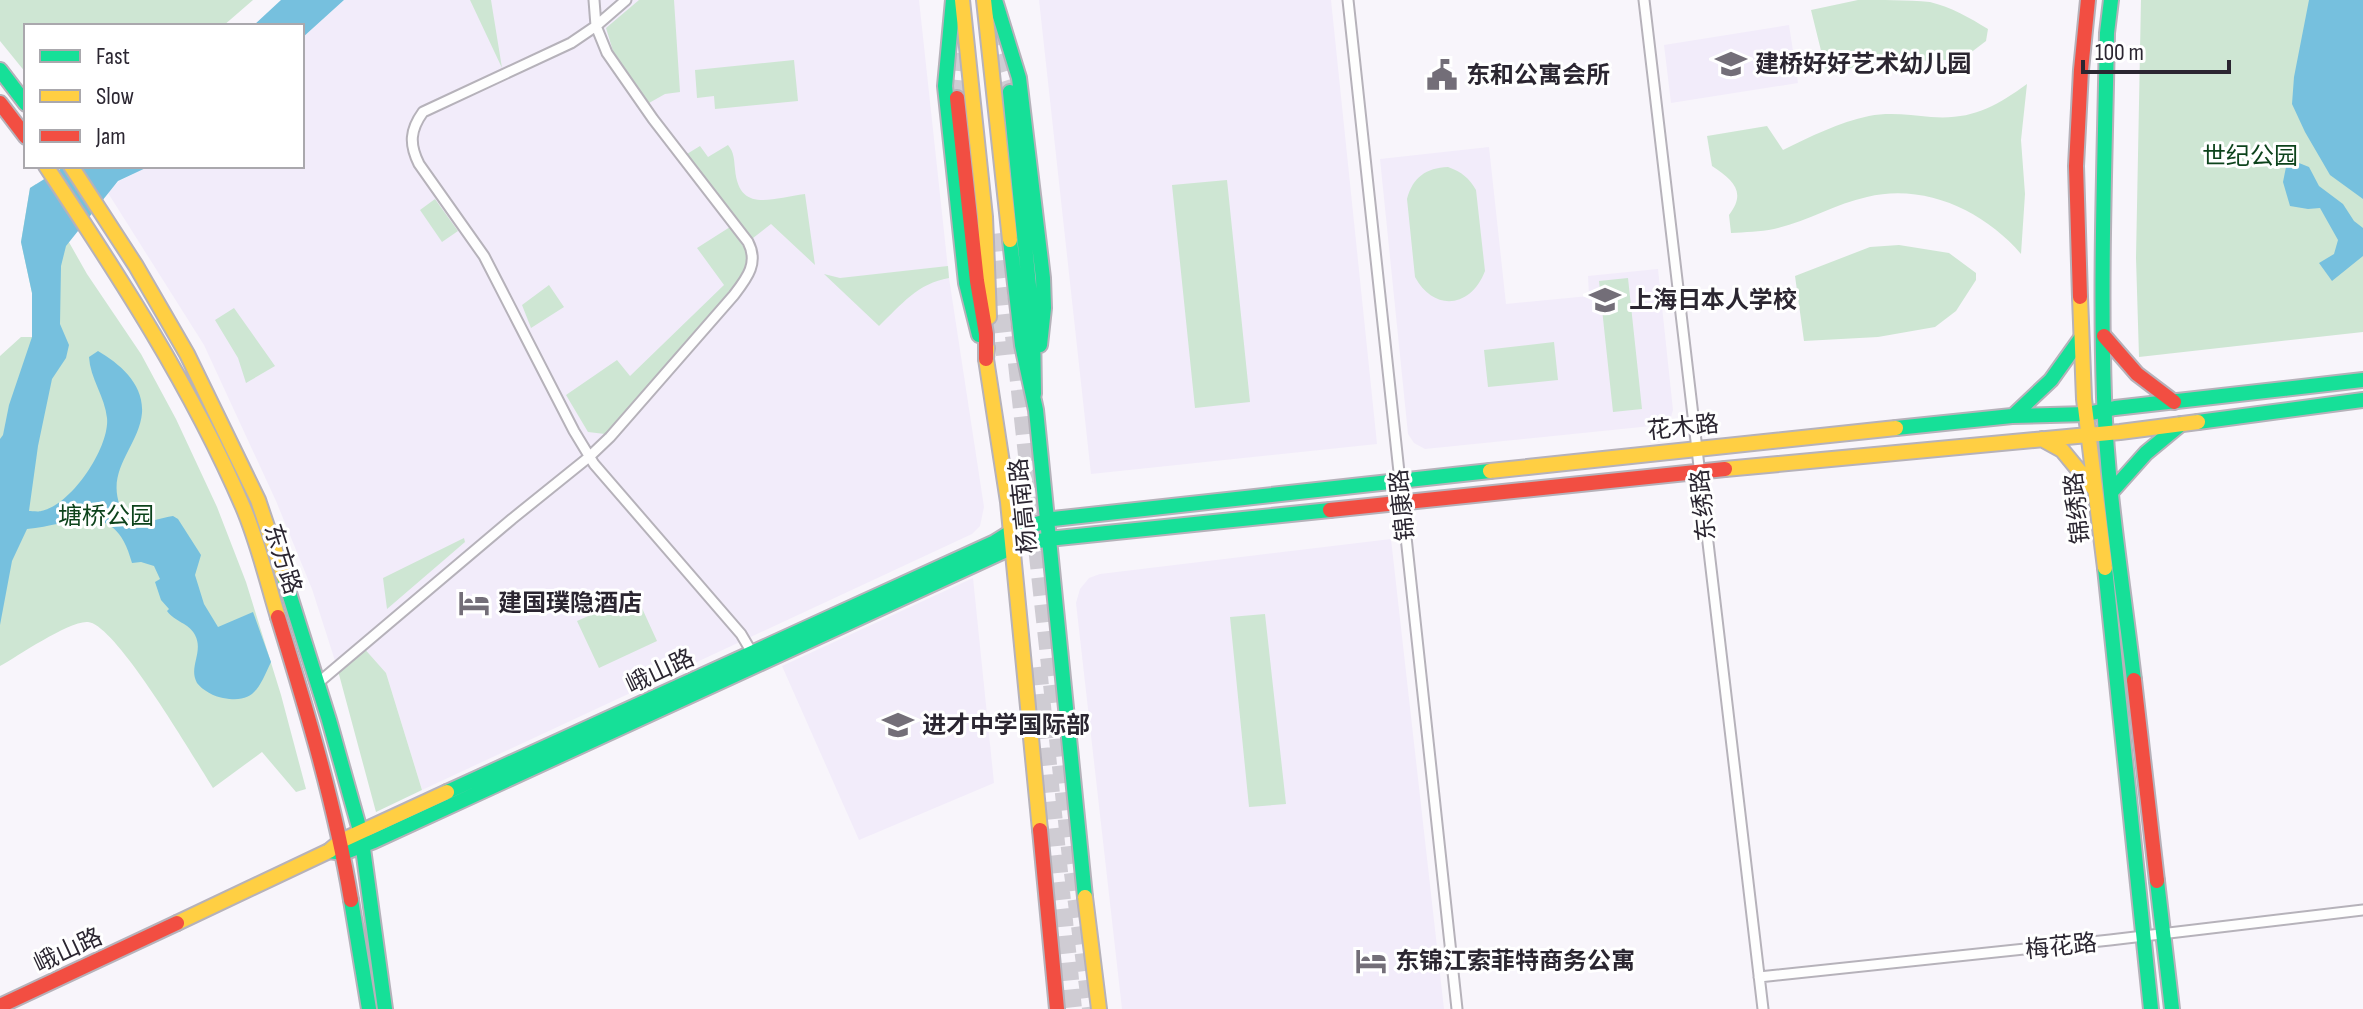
<svg xmlns="http://www.w3.org/2000/svg" width="2363" height="1009" font-family="'Sofia Sans Condensed','Noto Sans SC',sans-serif">
<style>
.built{fill:#f2ecfa}
.green{fill:#cee6d3}
.water{fill:#76c0de}
.lines{fill:none;stroke-linecap:round;stroke-linejoin:round}
.highway-tunnel{stroke:#cfccd3;stroke-width:18;stroke-dasharray:18 9;stroke-linecap:butt}
.street-casing{stroke:#b6b2ba;stroke-width:13}
.fast-casing{stroke:#b6b2ba;stroke-width:18}
.slow-casing{stroke:#b6b2ba;stroke-width:18}
.jam-casing{stroke:#b6b2ba;stroke-width:18}
.street{stroke:#fefefe;stroke-width:9}
.fast{stroke:#16e098;stroke-width:14}
.slow{stroke:#ffcf43;stroke-width:14}
.jam{stroke:#f24e42;stroke-width:14}
.labels{text-anchor:middle;stroke-width:6;stroke-linejoin:round;paint-order:stroke}
.poi-label{font-size:24px;font-weight:bold;fill:#2b2631;stroke:#fff;text-anchor:start}
.park-label{font-size:24px;fill:#0d431c;stroke:#fff}
.street-label{font-size:24px;fill:#2b2631;stroke:#fff}
</style>
<rect width="100%" height="100%" fill="#f8f5fb"/>
<path class="built" d="M344 0H919L949 278 984 507 980 526 972 534 422 790 386 673 337 667 312 589 276 501 204 345 108 193 119 181 150 166H302V38Z
M1039 0H1331L1377 444 1091 474Z
M1789 25 1798 83 1671 103 1664 45Z
M1489 147 1506 304 1589 296 1588 276 1658 269 1673 410 1670 420 1661 425 1425 449 1414 443 1408 434 1380 159Z
M1391 539 1444 1009H1122L1076 603 1080 589 1089 578 1100 574Z
M973 578 994 783 859 840 782 666Z"/>
<path class="green" d="M0 0H253L223 26H26V73L0 41Z
M470 0H491L502 68Z
M639 0H674L680 92 665 94 649 103 613 51 606 28Z
M1858 0C1881 0 1907 0 1930 2 1951 7 1970 18 1988 29L1986 41 1965 57 1946 60 1880 62 1842 70 1827 75 1811 10Z
M2141 0H2363V332L2139 357 2136 258Z
M794 60 798 101 715 109 714 96 697 98 695 70Z
M2027 84 2021 140 2025 194 2021 254C1984 211 1925 183 1867 197 1835 204 1806 222 1774 229 1760 232 1745 232 1731 233L1729 215C1747 192 1733 180 1712 166L1707 136 1767 126 1783 150C1810 137 1839 122 1869 116 1889 112 1910 115 1931 117 1972 120 1995 107 2027 84Z
M728 145C734 152 734 159 735 169 739 214 772 198 805 194L815 265 771 224 748 242 682 157 700 146 708 157Z
M1448 167C1462 172 1469 178 1476 190L1485 271C1471 308 1434 312 1415 277L1407 199C1413 177 1426 168 1448 167Z
M1227 180 1250 402 1195 408 1172 185Z
M36 184 87 274 141 354 176 419 217 507 246 582 281 695 306 789 296 792 262 752 213 788C195 760 116 624 88 622 70 620 18 656 0 666V356L21 337H32V293L21 242 30 188Z
M435 199 458 231 442 242 420 210Z
M730 227 747 252 746 269 721 304 605 434 588 432 566 395 617 360 630 376 724 285 697 248Z
M1899 245 1949 253 1976 273V280L1956 311 1935 327 1878 337 1804 341 1795 276 1870 247Z
M948 266 949 278C918 283 901 305 879 326L824 274 840 278Z
M1628 278 1642 409 1613 412 1599 281Z
M549 285 564 307 531 328 522 305Z
M234 308 275 366 246 383 238 358 215 320Z
M1554 342 1558 380 1488 387 1484 350Z
M464 538 465 542 387 609 383 578Z
M636 595 657 641 599 668 577 621Z
M1265 614 1286 804 1249 807 1230 617Z
M362 646 386 673 422 790 376 812 337 667Z"/>
<path class="water" d="M281 0H344L302 38V26H253Z
M2309 0H2363V199L2330 175 2305 132 2292 104 2294 77Z
M2294 161 2309 167 2319 186 2343 204 2354 221 2363 228V256L2332 281 2319 263 2334 254 2338 240 2320 208 2308 209 2290 206 2283 182 2287 162Z
M65 166H150L118 181 66 246 61 266 60 324 69 345 66 358 52 379 38 446 29 511C31 511 39 512 41 511 71 506 110 447 107 418 105 397 90 378 89 357L98 351C120 364 144 384 142 413 139 446 106 469 120 506 123 514 127 521 136 522 149 523 160 518 173 516L178 519 201 555 195 575 204 604 218 627 253 612 271 662C259 687 255 704 223 698 215 697 202 690 197 683 188 667 204 652 195 635 189 623 175 622 167 611L169 609 161 600 155 582 160 579 154 566 141 562 132 563C115 498 75 524 27 529L12 561 0 625V439L3 435 9 405 32 337V293L21 242 30 188Z"/>
<g class="lines">
<path class="highway-tunnel" d="M990 29 1010 92
M957 98 963 39
M992 234 1005 355
M1014 336 1071 858 1091 1009
M1038 667 1073 1009"/>
<defs>
<path id="street" d="M626 0 596 26 571 43 423 112C410 130 409 144 419 164L484 256 574 431 594 464 741 634 754 656
M1348 0 1457 1009
M1644 0 1763 1009
M318 683 512 519 589 457 610 437 734 295C747 278 759 263 748 242L653 119 607 53 596 26 594 0
M1759 977 2110 940 2363 910"/>
<path id="fast" d="M953 0 945 86 966 283 979 335
M995 0 1019 78 1043 278 1044 308 1040 345
M2111 0 2107 33C2105 154 2100 276 2104 397 2107 491 2123 586 2134 680
M0 70 26 104
M1010 92 1033 326 1034 394
M1010 240 1022 345 1036 410 1085 897
M2014 415 2051 380 2081 338
M2198 422 2363 400
M1896 428 2012 416 2087 414 2115 408 2363 380
M2113 490 2146 453 2181 424
M2105 568 2151 1009
M284 577 329 720 361 834 385 1009
M447 792 995 542 1011 532 1053 519 1490 471
M329 851 343 853 374 841 1013 547 1048 539 1330 510
M2157 881 2172 1009
M351 900 369 1009"/>
<path id="slow" d="M962 0 985 217 989 317
M984 0 1010 240
M46 166C119 276 191 386 243 507 258 542 267 581 278 617
M71 166 136 266 187 354 258 500 284 577
M2080 297 2084 399 2105 568
M987 348 986 359 1008 502 1040 830
M2042 439 2062 450 2095 490
M1725 469 2120 432 2198 422
M1490 471 1896 428
M1085 897 1099 1009
M177 923 329 851 341 841 447 792"/>
<path id="jam" d="M957 98 977 281 986 334V359
M0 103 26 137
M2080 297 2076 166 2081 70 2088 0
M2104 336 2137 374 2174 402
M1330 510 1725 469
M278 617C307 711 335 804 351 900
M2134 680 2157 881
M1040 830 1057 1009
M0 1006 177 923"/>
</defs>
<use href="#street" class="street-casing"/>
<use href="#fast" class="fast-casing"/>
<use href="#slow" class="slow-casing"/>
<use href="#jam" class="jam-casing"/>
<use href="#street" class="street"/>
<use href="#fast" class="fast"/>
<use href="#slow" class="slow"/>
<use href="#jam" class="jam"/>
</g>
<defs>
<symbol id="school-bare" viewBox="-9 -9 18 18"><path d="M0-5L7-2L0 1L-7-2ZM-4 1L0 2.5L4 1V4Q0 6-4 4Z" fill="#736e78" stroke="#fff" stroke-width="2.5" paint-order="stroke"/></symbol>
<symbol id="civic-bare" viewBox="-9 -9 18 18"><path d="M-.6-6.5H3V-4.5H.6V-3L4-1V1h2V6H-6V1h2V-1L-.6-3ZM-1.2 2.5V6h2.4V2.5Z" fill="#736e78" stroke="#fff" stroke-width="2.5" paint-order="stroke"/></symbol>
<symbol id="hotel-bare" viewBox="-9 -9 18 18"><path d="M-6-4.5h1.5V1H6V5H4.5V3h-9V5H-6ZM-4 0a1.8 1.8 0 1 1 3.6 0ZM.5 0V-2.5h3Q6-2.5 6 0Z" fill="#736e78" stroke="#fff" stroke-width="2.5" paint-order="stroke"/></symbol>
</defs>
<g fill-rule="evenodd">
<use href="#school-bare" x="1709" y="42" width="44" height="44"/>
<use href="#civic-bare" x="1420" y="53" width="44" height="44"/>
<use href="#school-bare" x="1583" y="278" width="44" height="44"/>
<use href="#hotel-bare" x="452" y="581" width="44" height="44"/>
<use href="#school-bare" x="876" y="703" width="44" height="44"/>
<use href="#hotel-bare" x="1349" y="939" width="44" height="44"/>
</g>
<g class="labels">
<g class="poi-label">
<text x="1755" y="72">建桥好好艺术幼儿园</text>
<text x="1466" y="83">东和公寓会所</text>
<text x="1629" y="308">上海日本人学校</text>
<text x="498" y="611">建国璞隐酒店</text>
<text x="922" y="733">进才中学国际部</text>
<text x="1395" y="969">东锦江索菲特商务公寓</text>
</g>
<g class="park-label">
<text x="2250" y="164">世纪公园</text>
<text x="106" y="524">塘桥公园</text>
</g>
<g class="street-label">
<text transform="translate(1683 427) rotate(-6)" y="8">花木路</text>
<text transform="translate(1402 505) rotate(-96)" y="8">锦康路</text>
<text transform="translate(1703 505) rotate(-96)" y="8">东绣路</text>
<text transform="translate(1023 506) rotate(-96)" y="8">杨高南路</text>
<text transform="translate(2077 508) rotate(-96)" y="8">锦绣路</text>
<text transform="translate(283 559) rotate(72)" y="8">东方路</text>
<text transform="translate(660 671) rotate(-25)" y="8">峨山路</text>
<text transform="translate(2061 946) rotate(-6)" y="8">梅花路</text>
<text transform="translate(68 950) rotate(-25)" y="8">峨山路</text>
</g>
</g>
<rect x="24" y="24" width="280" height="144" fill="#ffffff" stroke="#aaa8ad" stroke-width="2"/>
<rect x="40" y="50" width="40" height="12" fill="#16e098" stroke="#aaa8ad" stroke-width="2"/>
<text x="96" y="64" font-size="24" fill="#2b2631">Fast</text>
<rect x="40" y="90" width="40" height="12" fill="#ffcf43" stroke="#aaa8ad" stroke-width="2"/>
<text x="96" y="104" font-size="24" fill="#2b2631">Slow</text>
<rect x="40" y="130" width="40" height="12" fill="#f24e42" stroke="#aaa8ad" stroke-width="2"/>
<text x="96" y="144" font-size="24" fill="#2b2631">Jam</text>
<path d="M2083 60v12h146v-12" fill="none" stroke="#2b2631" stroke-width="4"/>
<text x="2095" y="60" font-size="24" fill="#2b2631" stroke="#ffffff" stroke-width="6" paint-order="stroke">100 m</text>
</svg>
